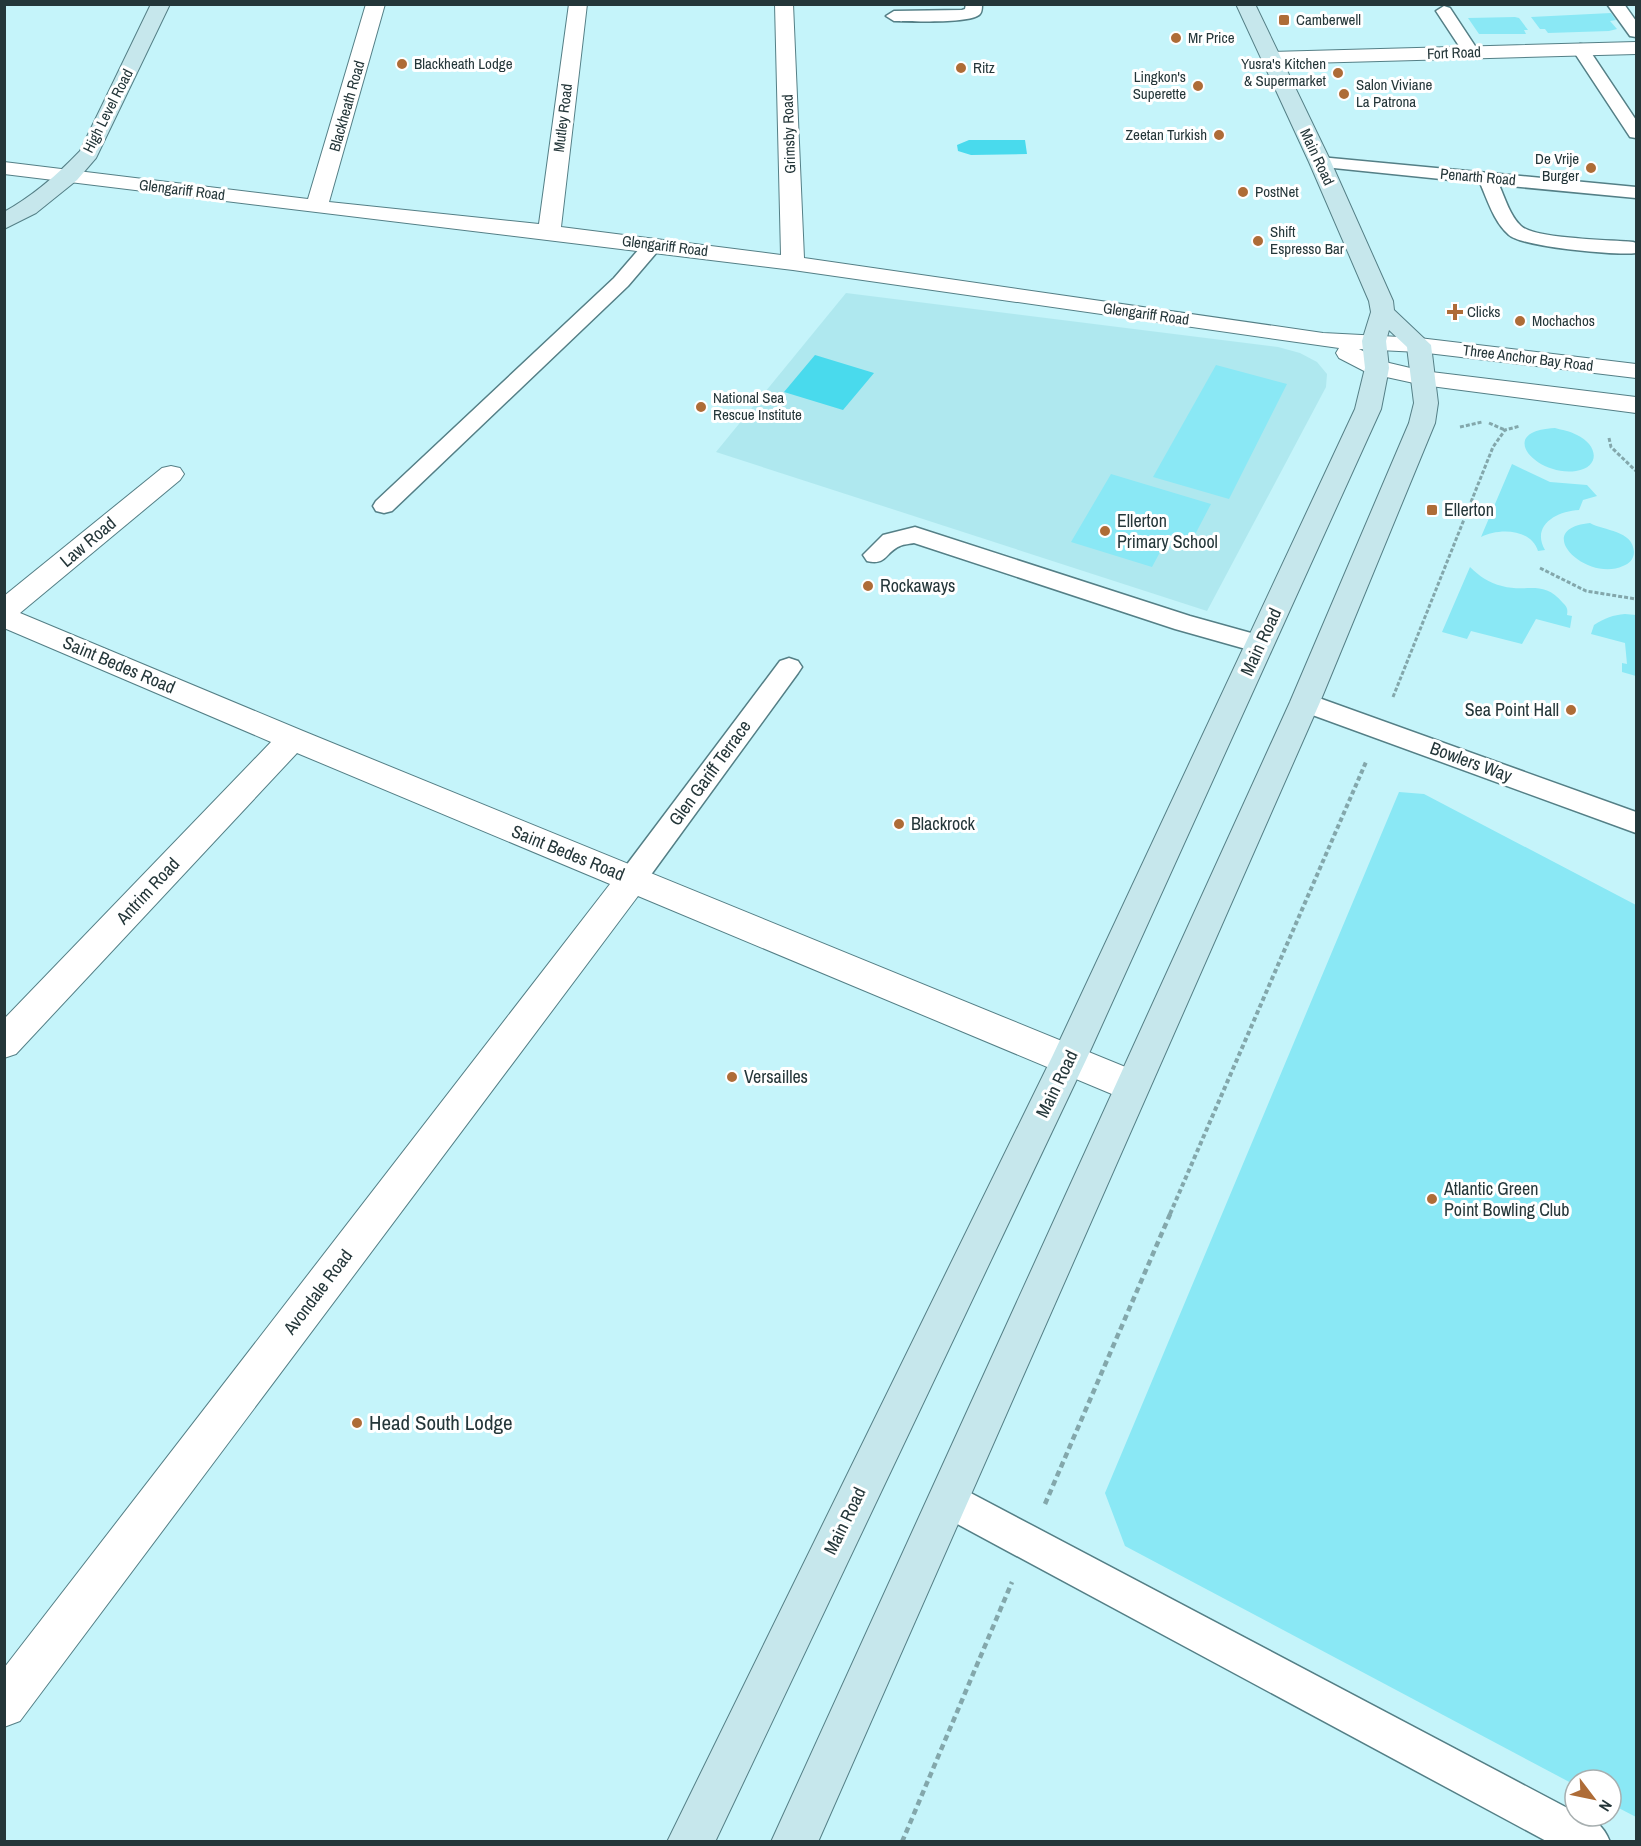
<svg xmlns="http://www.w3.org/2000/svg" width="1641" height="1846" font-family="'Archivo Narrow',sans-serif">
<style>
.built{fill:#afe8ef}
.green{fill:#8ae8f5}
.water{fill:#49daed}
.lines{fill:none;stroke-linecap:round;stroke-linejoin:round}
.lane-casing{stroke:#547f86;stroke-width:3}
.street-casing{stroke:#547f86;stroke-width:2}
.secondary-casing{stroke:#547f86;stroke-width:2}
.path-far2{stroke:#83a7ab;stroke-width:3;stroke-dasharray:4 2;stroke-linecap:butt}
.path-far1{stroke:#83a7ab;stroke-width:4;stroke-dasharray:4.5 3;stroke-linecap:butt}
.path{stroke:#83a7ab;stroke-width:4.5;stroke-dasharray:6 4;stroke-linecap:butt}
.lane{fill:#fff;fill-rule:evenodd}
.street{fill:#fff;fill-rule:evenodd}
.secondary{fill:#c6e7ec;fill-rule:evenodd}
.poi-dot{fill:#ae6c37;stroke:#fff;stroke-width:2}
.labels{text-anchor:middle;stroke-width:6;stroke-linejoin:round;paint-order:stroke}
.far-poi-label{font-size:15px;fill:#243639;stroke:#fff;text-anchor:start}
.far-street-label{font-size:15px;fill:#243639;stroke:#fff}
.poi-label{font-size:18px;fill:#243639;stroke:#fff;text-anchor:start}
.street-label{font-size:18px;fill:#243639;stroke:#fff}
.near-poi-label{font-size:21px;fill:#243639;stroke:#fff;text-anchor:start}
</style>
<rect width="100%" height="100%" fill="#c5f4fa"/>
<path class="built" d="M846 293 1278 347 1300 353 1317 362 1327 374 1326 387 1207 611 716 452Z"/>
<path class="green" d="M1611 13 1616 20 1610 21 1617 29 1609 31 1548 33 1545 29H1540L1531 17Z
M1515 17 1519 18 1528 30H1524L1526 34H1479L1468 18Z
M1216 365 1287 384 1229 499 1153 477Z
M1555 428C1562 430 1570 431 1577 435 1597 444 1602 467 1576 471 1537 477 1494 431 1555 428Z
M1512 464 1550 482 1587 485 1597 496 1583 500 1579 510C1556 511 1531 526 1545 550L1538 551C1531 528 1498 528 1481 537Z
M1111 474 1211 504 1188 548 1166 541 1152 567 1071 542Z
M1590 523C1604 531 1633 530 1634 552 1634 559 1629 564 1623 566 1587 583 1530 529 1590 523Z
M1470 567C1479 576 1489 583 1502 586 1527 593 1543 579 1563 603 1567 607 1568 609 1567 615L1572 616 1570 628 1536 619 1522 644 1471 631 1467 639 1442 632Z
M1625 614 1636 615V676L1622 672V663L1627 664 1625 643 1591 634 1594 625C1605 618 1613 615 1625 614Z
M1399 792 1424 794 1636 905V1817L1611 1804V1780H1575V1785L1125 1546 1105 1493Z"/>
<path class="water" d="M969 140H1025L1027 154 971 155 958 151 957 145Z
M815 355 874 373 843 410 784 392Z"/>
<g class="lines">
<defs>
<path id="lane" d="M966 4H982C982 7 982 12 980 14 972 24 909 21 894 21L886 16 894 11 962 10 965 9Z
M1607 4H1624L1636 21V37L1630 36Z
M1444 6 1450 8 1479 52 1477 56H1465L1463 52 1436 11Z
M1580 44 1586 45 1636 120V138L1630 137 1572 49Z
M1320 157 1636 187V198L1499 185C1505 198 1510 216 1521 226 1535 239 1611 240 1633 242L1636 243V253C1618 256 1522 247 1509 235 1494 222 1488 201 1480 183L1314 166 1311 162 1314 158Z
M653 239 660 241 663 245 628 286 392 511 384 513 376 511 373 506 376 501 614 278 646 241Z
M915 527 1190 616 1269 638 1272 644 1269 650 1260 653 1175 629 914 543C910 544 904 544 900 546 885 552 887 566 867 561L863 555 883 535Z
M789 658 798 661 802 667 798 673 642 887 632 890 622 887 618 879 622 871 780 661Z
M1305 693 1636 812V833L1296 709 1292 702 1296 695Z
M948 1481 1575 1812V1816C1593 1816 1604 1826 1610 1842H1548L935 1512 930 1499 935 1486Z"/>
<path id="street" d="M366 4H385L329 202 539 224 569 4H587L561 227 781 255 775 4H793L804 258 1323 333 1419 338 1636 364V378L1419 352 1359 349 1385 362 1423 371 1636 397V413L1423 385 1368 373 1339 358 1336 353 1339 348 793 270 4 174V162L308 199Z
M1636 42V54L1271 64 1264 62 1261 58 1264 54 1271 52Z
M171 466 180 468 184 474 180 480 20 613 303 731 1145 1075 1150 1086 1145 1097 1132 1101 1119 1097 638 896 20 1721 4 1727V1668L610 884 297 753 16 1054 4 1058V1019L271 742 4 628V596L162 468Z"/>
<path id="secondary" d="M151 4H170L96 158 77 180 36 213 4 229V212C33 196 57 175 80 151Z
M1236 4H1255L1331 162 1393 301 1394 310 1431 345 1438 403 1435 423 1320 702 818 1842H771L1290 702 1409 423 1414 403 1407 347 1389 330 1386 341 1389 368 1381 409 1086 1060 715 1842H667L1053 1055 1355 409 1365 368 1362 341 1371 312 1369 301 1309 162Z"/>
</defs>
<use href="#lane" class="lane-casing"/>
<use href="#street" class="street-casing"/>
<use href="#secondary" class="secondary-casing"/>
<path class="path-far2" d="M1489 423 1505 430
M1460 427 1482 422
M1609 438 1611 447 1636 471
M1540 568 1586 591 1636 599
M1393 697 1493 447 1505 430 1520 426"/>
<path class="path-far1" d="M1170 1214 1366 762"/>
<path class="path" d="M1045 1504 1171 1212
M902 1842 1012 1582"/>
<use href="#lane" class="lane"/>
<use href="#street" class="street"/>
<use href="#secondary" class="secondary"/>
</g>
<g class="poi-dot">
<rect x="1278" y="14" width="12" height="12" rx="3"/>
<circle cx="1176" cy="38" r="6"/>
<circle cx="402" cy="64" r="6"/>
<circle cx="961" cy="68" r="6"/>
<circle cx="1338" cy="73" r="6"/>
<circle cx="1198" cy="86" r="6"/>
<circle cx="1344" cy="94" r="6"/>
<circle cx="1219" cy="135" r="6"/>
<circle cx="1591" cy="168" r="6"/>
<circle cx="1243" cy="192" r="6"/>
<circle cx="1258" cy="241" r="6"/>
<path d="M1452 303h6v6h6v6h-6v6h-6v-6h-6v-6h6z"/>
<circle cx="1520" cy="321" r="6"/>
<circle cx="701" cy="407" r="6"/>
<rect x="1426" y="504" width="12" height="12" rx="3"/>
<circle cx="1105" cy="531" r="6"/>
<circle cx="868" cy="586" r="6"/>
<circle cx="1571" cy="710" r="6"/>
<circle cx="899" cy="824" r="6"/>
<circle cx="732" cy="1077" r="6"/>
<circle cx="1432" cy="1199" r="6"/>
<circle cx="357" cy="1423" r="6"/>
</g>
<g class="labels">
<g class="far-poi-label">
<text x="1296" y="25">Camberwell</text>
<text x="1188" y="43">Mr Price</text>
<text x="414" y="69">Blackheath Lodge</text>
<text x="1326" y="69" text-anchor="end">Yusra's Kitchen<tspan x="1326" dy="17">&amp; Supermarket</tspan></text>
<text x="973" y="73">Ritz</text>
<text x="1186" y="82" text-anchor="end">Lingkon's<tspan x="1186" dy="17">Superette</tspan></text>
<text x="1356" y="90">Salon Viviane<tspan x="1356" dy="17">La Patrona</tspan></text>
<text x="1207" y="140" text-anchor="end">Zeetan Turkish</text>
<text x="1579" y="164" text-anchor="end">De Vrije<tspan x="1579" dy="17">Burger</tspan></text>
<text x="1255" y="197">PostNet</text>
<text x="1270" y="237">Shift<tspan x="1270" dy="17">Espresso Bar</tspan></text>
<text x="1467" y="317">Clicks</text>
<text x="1532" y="326">Mochachos</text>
<text x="713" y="403">National Sea<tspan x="713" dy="17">Rescue Institute</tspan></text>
</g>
<g class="far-street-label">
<text transform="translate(1454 53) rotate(-2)" y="5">Fort Road</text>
<text transform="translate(347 106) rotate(-74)" y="5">Blackheath Road</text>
<text transform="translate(108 111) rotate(-63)" y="5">High Level Road</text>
<text transform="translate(563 118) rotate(-83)" y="5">Mutley Road</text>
<text transform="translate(789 134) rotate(-92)" y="5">Grimsby Road</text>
<text transform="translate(1317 157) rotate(65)" y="5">Main Road</text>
<text transform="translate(1478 177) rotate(5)" y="5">Penarth Road</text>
<text transform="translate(182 190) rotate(7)" y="5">Glengariff Road</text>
<text transform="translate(665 246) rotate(7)" y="5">Glengariff Road</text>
<text transform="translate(1146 314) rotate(8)" y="5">Glengariff Road</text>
<text transform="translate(1528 358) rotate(7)" y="5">Three Anchor Bay Road</text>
</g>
<g class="poi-label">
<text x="1444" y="516">Ellerton</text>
<text x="1117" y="527">Ellerton<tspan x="1117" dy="21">Primary School</tspan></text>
<text x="880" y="592">Rockaways</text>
<text x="1559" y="716" text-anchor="end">Sea Point Hall</text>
<text x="911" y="830">Blackrock</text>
<text x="744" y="1083">Versailles</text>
<text x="1444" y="1195">Atlantic Green<tspan x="1444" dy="21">Point Bowling Club</tspan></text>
</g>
<g class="street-label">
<text transform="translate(88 542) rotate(-40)" y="6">Law Road</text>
<text transform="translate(1261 642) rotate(-65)" y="6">Main Road</text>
<text transform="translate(119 665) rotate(23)" y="6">Saint Bedes Road</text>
<text transform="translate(1471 762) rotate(20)" y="6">Bowlers Way</text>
<text transform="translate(710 773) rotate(-54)" y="6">Glen Gariff Terrace</text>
<text transform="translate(568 853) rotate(22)" y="6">Saint Bedes Road</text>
<text transform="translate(148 891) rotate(-47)" y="6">Antrim Road</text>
<text transform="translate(1057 1084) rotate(-64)" y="6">Main Road</text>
<text transform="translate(318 1292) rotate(-53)" y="6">Avondale Road</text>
<text transform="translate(845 1521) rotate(-64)" y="6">Main Road</text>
</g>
<g class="near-poi-label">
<text x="369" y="1430">Head South Lodge</text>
</g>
</g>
<rect width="1641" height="1846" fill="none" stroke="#243639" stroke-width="12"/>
<g transform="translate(1593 1798) rotate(122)"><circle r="28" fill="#ffffff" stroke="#a7afb0" stroke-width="1.5"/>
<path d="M0-4.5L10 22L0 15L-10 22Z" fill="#ae6c37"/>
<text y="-9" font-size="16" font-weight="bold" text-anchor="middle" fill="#243639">N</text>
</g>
</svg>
